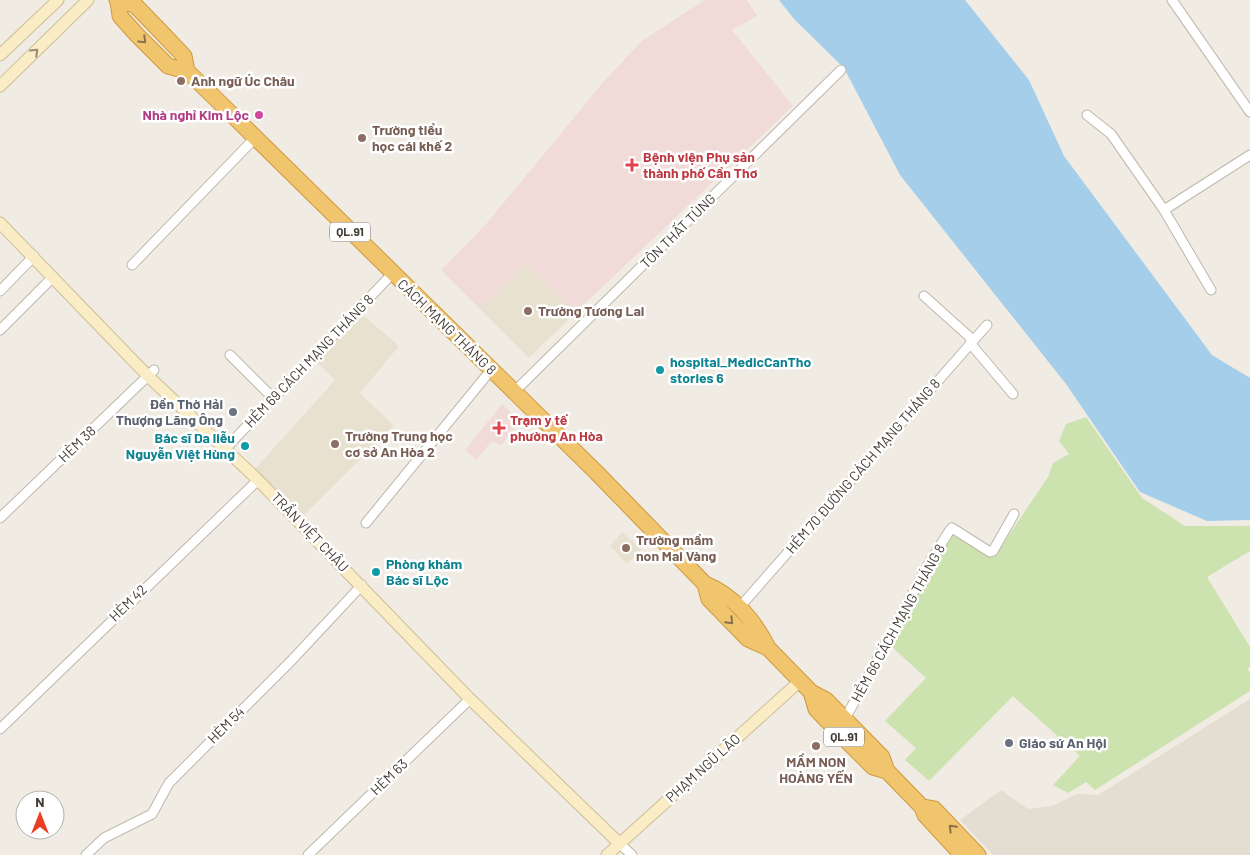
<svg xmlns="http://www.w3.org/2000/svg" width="1250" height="855" font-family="Barlow,sans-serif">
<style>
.residential{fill:#e4ded2}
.education{fill:#e8e1cf}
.medical{fill:#f0dbd8}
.green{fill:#cce2af}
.water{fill:#a4cee9}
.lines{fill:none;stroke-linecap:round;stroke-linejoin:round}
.street-casing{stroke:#beb7aa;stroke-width:11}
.secondary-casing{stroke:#cdbe96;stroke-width:13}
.highway-casing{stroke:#cf993f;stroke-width:17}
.street{stroke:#fff;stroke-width:9}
.secondary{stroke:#faecc5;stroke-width:11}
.highway{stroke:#f1c46e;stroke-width:15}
.oneway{stroke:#88724b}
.oneway2{stroke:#958b75}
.education-dot{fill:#8d6e63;stroke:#fff;stroke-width:2}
.hotel-dot{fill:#d1479c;stroke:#fff;stroke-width:2}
.health-dot{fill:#e0444e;stroke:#fff;stroke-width:2}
.culture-dot{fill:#0f9aa8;stroke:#fff;stroke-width:2}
.worship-dot{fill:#6b7280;stroke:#fff;stroke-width:2}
.labels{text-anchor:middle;stroke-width:5;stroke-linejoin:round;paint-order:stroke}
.shield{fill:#fff;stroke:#7b7671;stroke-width:1}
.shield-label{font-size:12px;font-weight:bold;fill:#423c34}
.education-label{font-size:14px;font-weight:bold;fill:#785e54;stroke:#fff;text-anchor:start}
.hotel-label{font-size:14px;font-weight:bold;fill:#b23c85;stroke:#fff;text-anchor:end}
.health-label{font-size:14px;font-weight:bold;fill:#be3a42;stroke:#fff;text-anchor:start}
.street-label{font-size:14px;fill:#423c34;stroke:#fff}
.culture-label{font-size:14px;font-weight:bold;fill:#0d838f;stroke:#fff;text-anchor:start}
.worship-label{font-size:14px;font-weight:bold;fill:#5b616d;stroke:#fff;text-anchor:end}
</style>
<rect width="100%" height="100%" fill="#f0ece4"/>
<path class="residential" d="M1250 699V855H993L960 820 1001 790 1028 809 1052 806 1077 794 1098 795Z"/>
<path class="education" d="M526 264 575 313 529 358 480 309Z
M363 315 399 346 360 393 394 426 304 515 255 469 335 380 316 361Z
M622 532 642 550 627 564 610 546Z"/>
<path class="medical" d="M705 0H747L757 16 732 30 793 106 575 313 526 264 480 309 441 270 486 224 605 80 643 40Z
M502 404 518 418 519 423 501 445 492 441 476 460 465 450Z"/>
<path class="green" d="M1086 417 1142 498 1185 526H1250V551L1207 577 1250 647V667L1247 668 1250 673V691L1095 790 1086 782 1068 793 1053 785 1080 756 1013 696 929 781 905 760 916 748 885 721 926 678 890 645 952 534 994 557 1048 477 1053 463 1069 454 1059 441 1066 424Z"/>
<path class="water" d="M779 0H965L1029 80 1064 156 1212 355 1250 378V520L1207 521 1140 492 1066 384 900 175 844 68 794 19Z"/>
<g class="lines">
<defs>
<path id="street" d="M1172 0 1250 112
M1087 115 1111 134 1164 210 1211 290
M1164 210 1250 155
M132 265 255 138
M0 291 34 256
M924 296 973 340
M0 330 53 277
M970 343 1013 394
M230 355 273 398
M514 392 841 70
M225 449 393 273
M0 518 154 370
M366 523 491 370
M739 608 987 325
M845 719 929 563 950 530 952 528 990 552 993 551 1014 514
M0 729 258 480
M619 843 632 855
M86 855 104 838 152 814 169 783 291 661 362 585
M308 855 470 699"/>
<path id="secondary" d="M0 55 58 0
M0 86 88 0
M0 223 148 376 258 480 470 699 619 843
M607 855 800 681"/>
<path id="highway" d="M117 0 135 5 163 34 184 56 187 71
M118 1 120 16 137 35 168 66 187 71 215 98 596 472 705 584C733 595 755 621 768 648
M705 584 709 599 748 639 768 648 811 692 826 700 882 757 887 771 922 807 925 815 962 855
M811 692 816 709 840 734 873 767 887 771
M922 807 934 809 978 855"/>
</defs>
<use href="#street" class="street-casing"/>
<use href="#secondary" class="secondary-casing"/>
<use href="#highway" class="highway-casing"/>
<use href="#street" class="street"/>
<use href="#secondary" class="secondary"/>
<use href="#highway" class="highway"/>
</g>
<defs><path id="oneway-chevron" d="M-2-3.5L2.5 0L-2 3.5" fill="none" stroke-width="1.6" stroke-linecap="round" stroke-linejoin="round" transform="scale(1.25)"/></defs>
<g class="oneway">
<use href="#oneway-chevron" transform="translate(143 40) rotate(44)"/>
<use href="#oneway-chevron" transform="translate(730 621) rotate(46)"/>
<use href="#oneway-chevron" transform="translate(952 828) rotate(-134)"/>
</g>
<use class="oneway2" href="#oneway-chevron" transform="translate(35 52) rotate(-44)"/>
<g class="education-dot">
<circle cx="181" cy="81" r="5"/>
<circle cx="362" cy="138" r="5"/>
<circle cx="528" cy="311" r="5"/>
<circle cx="335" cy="444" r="5"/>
<circle cx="626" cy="548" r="5"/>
<circle cx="816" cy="746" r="5"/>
</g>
<circle class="hotel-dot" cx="259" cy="115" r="5"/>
<g class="health-dot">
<path d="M629.5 157.5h5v5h5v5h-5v5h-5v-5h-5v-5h5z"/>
<path d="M496.5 420.5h5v5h5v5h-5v5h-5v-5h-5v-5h5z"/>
</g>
<g class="culture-dot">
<circle cx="660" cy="370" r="5"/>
<circle cx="245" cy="446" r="5"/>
<circle cx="376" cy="572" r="5"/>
</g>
<g class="worship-dot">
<circle cx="233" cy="412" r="5"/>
<circle cx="1009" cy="743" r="5"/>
</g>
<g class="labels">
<g class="shield">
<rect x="330" y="222.5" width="40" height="19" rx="4"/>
<rect x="824" y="727.5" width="40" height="19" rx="4"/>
</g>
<g class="shield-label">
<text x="350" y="236">QL.91</text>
<text x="844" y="741">QL.91</text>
</g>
<g class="education-label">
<text x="191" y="86">Anh ngữ Úc Châu</text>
<text x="372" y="135">Trường tiểu<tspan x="372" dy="16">học cái khế 2</tspan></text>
<text x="538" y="316">Trường Tương Lai</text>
<text x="345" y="441">Trường Trung học<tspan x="345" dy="16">cơ sở An Hòa 2</tspan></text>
<text x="636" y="545">Trường mầm<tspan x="636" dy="16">non Mai Vàng</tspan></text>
<text x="816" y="767" text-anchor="middle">MẦM NON<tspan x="816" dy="16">HOÀNG YẾN</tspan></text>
</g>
<g class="hotel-label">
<text x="249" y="120">Nhà nghỉ Kim Lộc</text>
</g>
<g class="health-label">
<text x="643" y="162">Bệnh viện Phụ sản<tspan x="643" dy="16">thành phố Cần Thơ</tspan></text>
<text x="510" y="425">Trạm y tế<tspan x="510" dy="16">phường An Hòa</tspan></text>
</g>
<g class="street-label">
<text transform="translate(678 231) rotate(-45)" y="5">TÔN THẤT TÙNG</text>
<text transform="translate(447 327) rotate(44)" y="5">CÁCH MẠNG THÁNG 8</text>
<text transform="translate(309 361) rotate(-46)" y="5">HẺM 69 CÁCH MẠNG THÁNG 8</text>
<text transform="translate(77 444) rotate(-44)" y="5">HÈM 38</text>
<text transform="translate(863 466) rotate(-49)" y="5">HẺM 70 ĐƯỜNG CÁCH MẠNG THÁNG 8</text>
<text transform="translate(310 532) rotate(46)" y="5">TRẦN VIỆT CHÂU</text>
<text transform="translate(128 603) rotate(-44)" y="5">HÈM 42</text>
<text transform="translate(898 623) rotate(-61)" y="5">HẺM 66 CÁCH MẠNG THÁNG 8</text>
<text transform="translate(226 725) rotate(-45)" y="5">HÈM 54</text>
<text transform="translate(703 768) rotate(-42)" y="5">PHẠM NGŨ LÃO</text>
<text transform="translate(389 777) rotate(-44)" y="5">HÈM 63</text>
</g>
<g class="culture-label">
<text x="670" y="367">hospital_MedicCanTho<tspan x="670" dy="16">stories 6</tspan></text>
<text x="235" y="443" text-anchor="end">Bác sĩ Da liễu<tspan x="235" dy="16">Nguyễn Việt Hùng</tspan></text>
<text x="386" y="569">Phòng khám<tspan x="386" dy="16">Bác sĩ Lộc</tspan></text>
</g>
<g class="worship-label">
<text x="223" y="409">Đền Thờ Hải<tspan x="223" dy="16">Thượng Lãng Ông</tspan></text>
<text x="1019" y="748" text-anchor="start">Giáo sứ An Hội</text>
</g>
</g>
<g transform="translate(40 815)"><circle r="24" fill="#ffffff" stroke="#b3b1ae"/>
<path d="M0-4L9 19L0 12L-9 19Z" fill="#e73f24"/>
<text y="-8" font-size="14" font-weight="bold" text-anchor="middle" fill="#423c34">N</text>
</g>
</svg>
